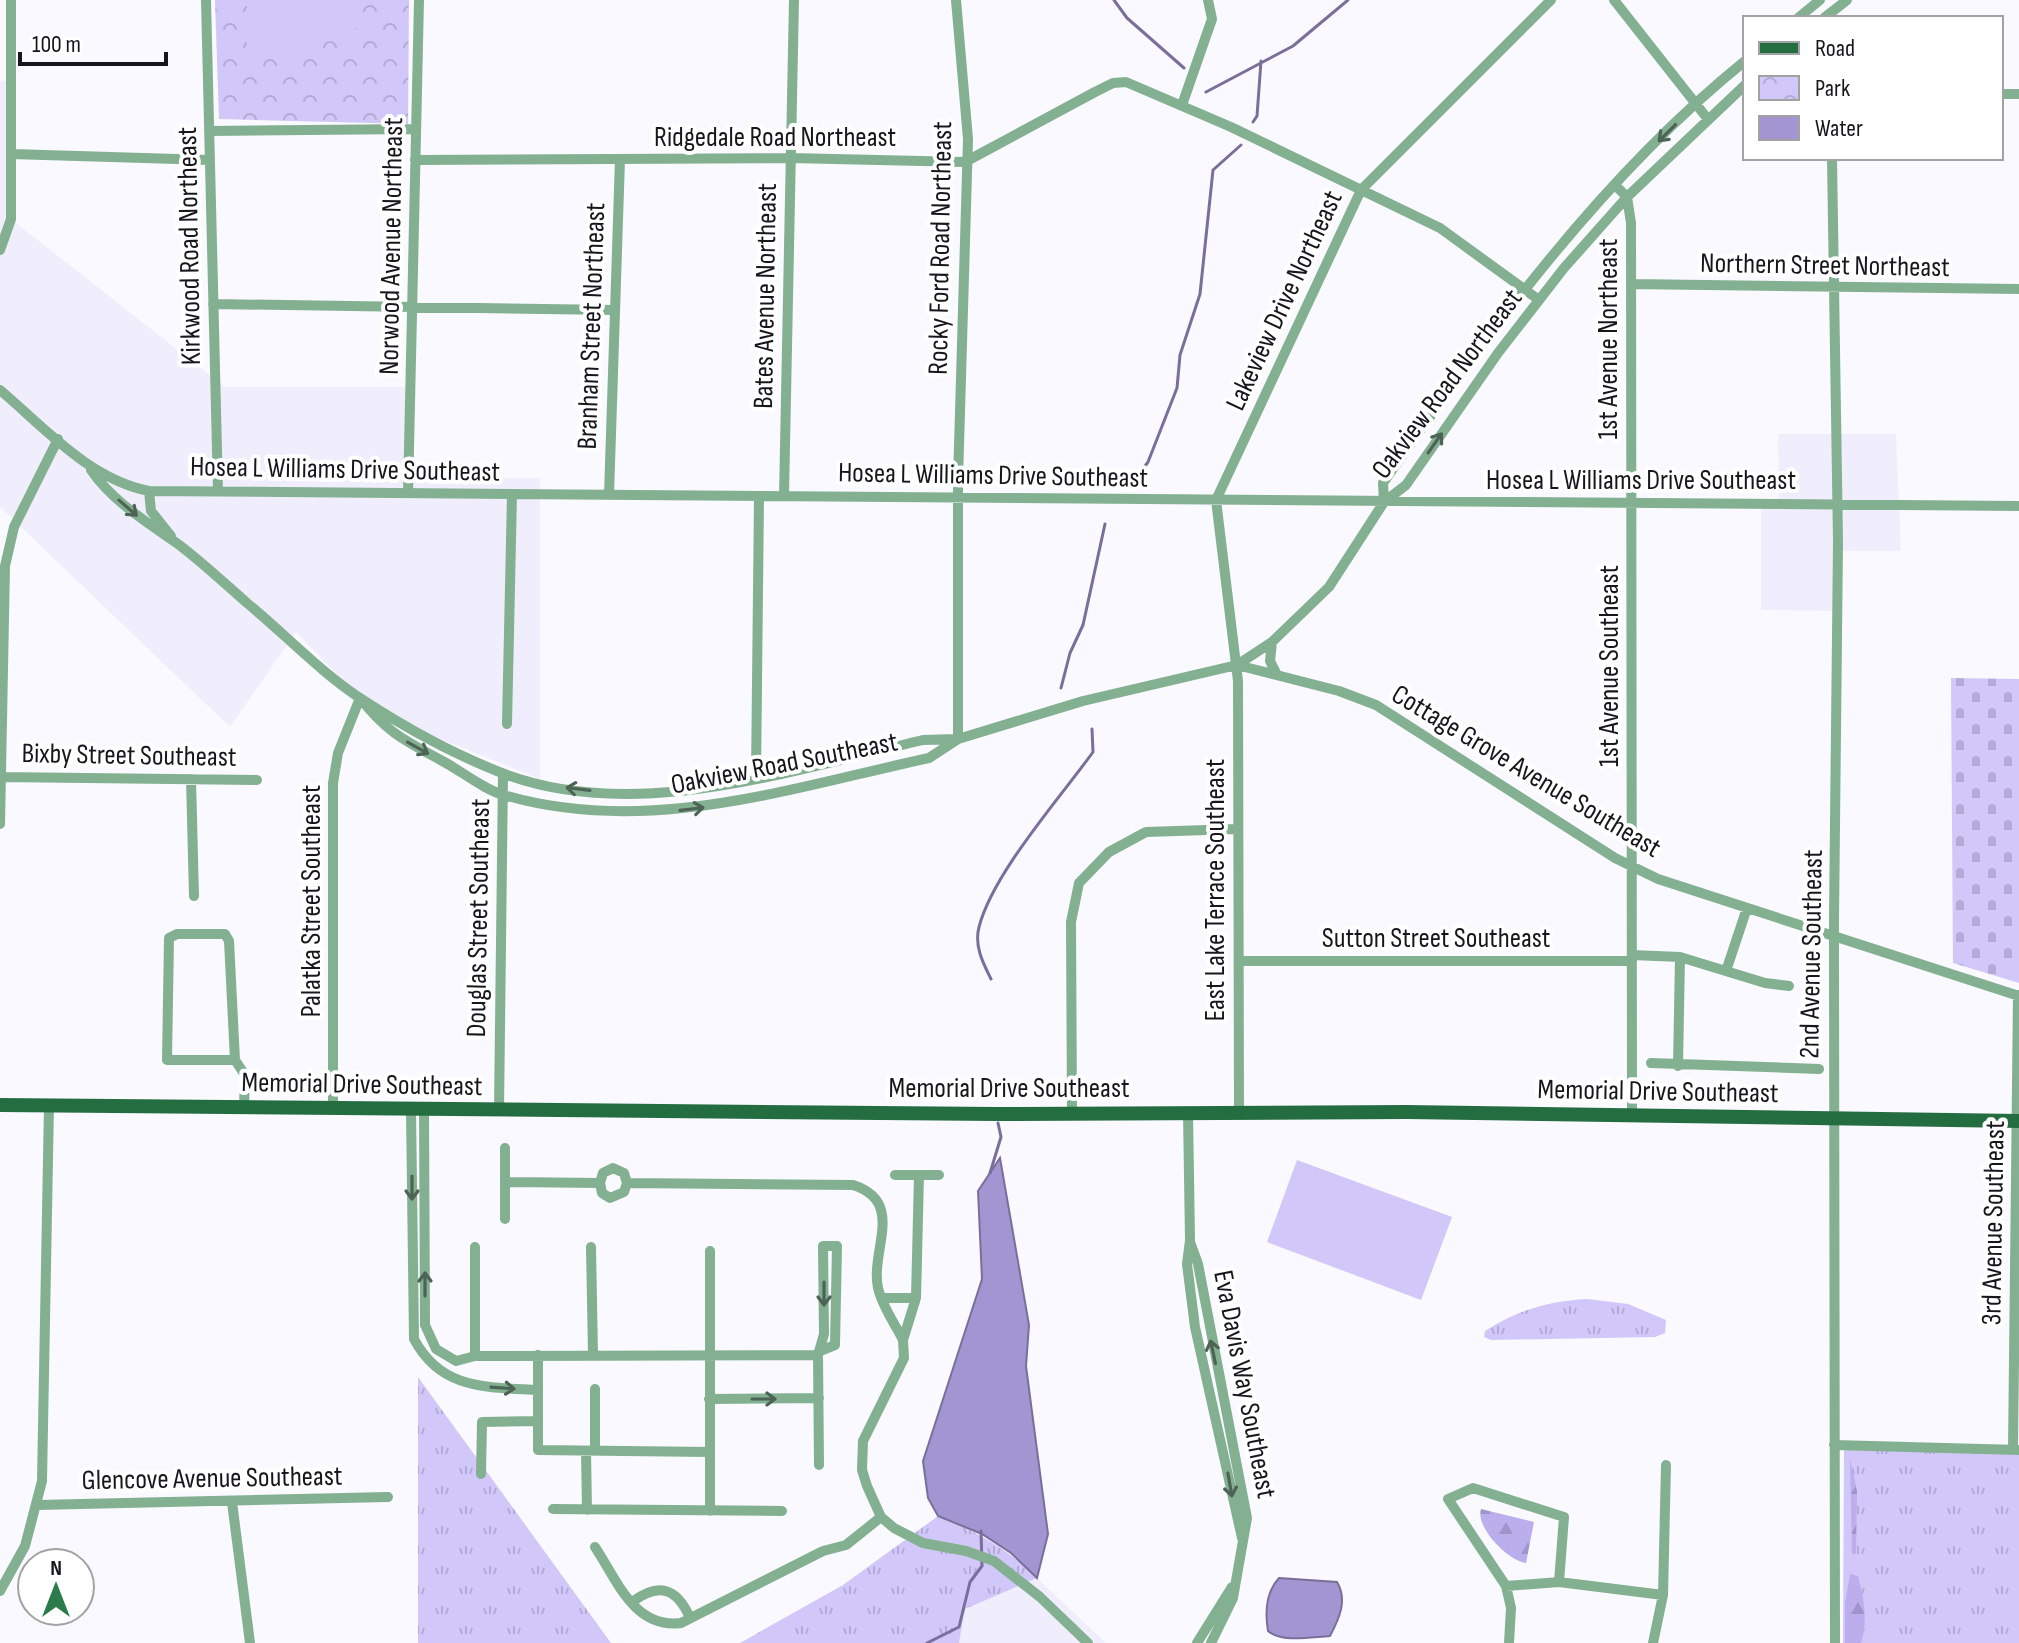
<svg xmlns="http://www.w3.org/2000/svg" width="2019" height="1643" font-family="'Sofia Sans Condensed',sans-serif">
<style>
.built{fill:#f0eefc}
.grass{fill:url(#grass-tufts)}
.forest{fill:url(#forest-firs)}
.cemetery{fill:url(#cemetery-stones)}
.park{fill:url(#park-crowns)}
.garden{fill:#d1c8f9}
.water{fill:#a295d2;stroke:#786f9b;stroke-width:2}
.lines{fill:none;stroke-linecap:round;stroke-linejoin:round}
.stream{stroke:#786f9b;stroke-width:3}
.minor{stroke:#83b090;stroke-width:10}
.major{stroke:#246d41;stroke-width:14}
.minor-bridge{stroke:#83b090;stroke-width:10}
.oneway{stroke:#4d6356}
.labels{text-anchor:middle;stroke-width:8;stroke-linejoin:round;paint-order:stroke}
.street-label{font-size:28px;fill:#17161c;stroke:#fff}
</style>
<defs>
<pattern id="grass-tufts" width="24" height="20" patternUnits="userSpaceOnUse" patternTransform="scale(2)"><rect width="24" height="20" fill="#d1c8f9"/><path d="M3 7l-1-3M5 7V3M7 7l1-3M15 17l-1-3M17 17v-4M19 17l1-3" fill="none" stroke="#b3abd5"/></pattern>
<pattern id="forest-firs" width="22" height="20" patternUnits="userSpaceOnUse" patternTransform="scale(2)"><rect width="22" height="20" fill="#baaeec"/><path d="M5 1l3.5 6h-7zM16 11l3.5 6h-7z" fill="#9f95ca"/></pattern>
<pattern id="cemetery-stones" width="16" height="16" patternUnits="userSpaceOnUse" patternTransform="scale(2)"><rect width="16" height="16" fill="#d1c8f9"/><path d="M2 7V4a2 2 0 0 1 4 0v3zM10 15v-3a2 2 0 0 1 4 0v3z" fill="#b3abd5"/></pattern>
<pattern id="park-crowns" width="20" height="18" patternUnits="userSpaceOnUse" patternTransform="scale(2)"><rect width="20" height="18" fill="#d1c8f9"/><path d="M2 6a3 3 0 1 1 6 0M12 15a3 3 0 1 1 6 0" fill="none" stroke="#b3abd5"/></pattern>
</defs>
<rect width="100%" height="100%" fill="#faf9ff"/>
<path class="built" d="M15 80 16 223 225 387H414L412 479 540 478V779L373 712 296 632 230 727 0 507V81Z
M1778 434H1896L1901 551H1837V611L1761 610V503H1779Z
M1037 1578 1106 1643H959L965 1609Z"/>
<path class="grass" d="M1587 1299 1628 1304 1666 1320 1665 1333 1655 1337 1491 1340 1484 1337 1485 1331C1518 1310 1548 1301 1587 1299Z
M418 1377 611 1643H418Z
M1844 1445 2019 1452V1643H1843Z
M938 1516C977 1532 1007 1548 1037 1578L965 1609 959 1643H740L843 1585Z"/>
<path class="forest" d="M1850 1459 1857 1491 1856 1554 1852 1553Z
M1481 1509 1534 1522 1526 1563C1508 1561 1475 1527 1481 1509Z
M1850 1574 1858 1576C1864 1598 1868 1620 1861 1643H1845V1603Z"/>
<path class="cemetery" d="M1951 678 2019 679V983L1953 963Z"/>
<path class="park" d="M215 0H409L408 124 219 119Z"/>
<path class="garden" d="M247 0H366L354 35 300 49H247Z
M1297 1160 1452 1217 1421 1300 1267 1242Z"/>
<path class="water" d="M1000 1158 1029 1325 1026 1366 1048 1534 1037 1578 1011 1553 982 1534 938 1516 928 1498 923 1461 982 1279 978 1191Z
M1279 1578 1337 1582C1348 1600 1339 1619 1330 1636 1311 1637 1282 1643 1268 1631 1265 1613 1266 1592 1279 1578Z"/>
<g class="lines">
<path class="stream" d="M1114 0 1127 18 1184 68
M1206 92 1293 46 1348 0
M1253 122 1257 116 1261 61
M1135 480 1148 462 1177 388 1180 355 1200 294 1213 170 1241 145
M1061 688 1070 653 1083 625 1105 524
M991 979C983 963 974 946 979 927 993 873 1060 798 1093 752L1092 729
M990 1173 1001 1137 998 1123
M927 1643 959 1627 970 1582 982 1566 981 1531"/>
<path class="minor" d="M206 0 218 491
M956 0 968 139 958 480V739
M1614 0 1707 118
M1798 18 1820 0
M1824 18 1847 0
M2001 94H2019
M1182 105 1212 19 1208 0
M209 131 415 129
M11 154 210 160
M1832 158 1838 542 1834 919
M415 160 790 158 965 162 1095 92 1113 83 1126 82 1231 127 1440 228 1539 300
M1615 185 1627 197 1631 223 1632 1116
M0 250 11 219V0
M1631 284 2019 289
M213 304 614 310
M0 390C45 428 89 479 149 491L2019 506
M91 470C113 502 147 522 178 544 202 562 224 583 247 603 285 634 321 673 363 700 406 728 453 754 502 773 634 824 792 770 923 740L956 739
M149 491 151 511 171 536
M408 493 419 0
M609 495 620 159
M784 496 794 0
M1384 502 1383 483C1490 331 1600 178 1745 61
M1272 642 1270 661 1277 675
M1237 665 1339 691 1376 705 1615 858 1658 879 2019 996
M360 698C389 735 406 741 446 763 464 773 485 790 504 795 647 837 790 788 929 758L958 739 1083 701 1237 665 1272 642 1329 587 1384 502 1406 485 1498 353 1564 268 1627 197 1745 85
M507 724 512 494
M0 777 257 780
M756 778 759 496
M191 779 194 896
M0 824 5 566 14 527 58 439
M1632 955 1680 957 1765 983 1789 986
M1834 957 1835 1643
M1239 961H1632
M1726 971 1747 908
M235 1060H167L169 938 177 934H225L229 941 235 1060 245 1075 244 1108
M1651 1063 1819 1069
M1678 1066 1680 957
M333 1109V783L338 753 360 698
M411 1110 414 1339C441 1390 486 1387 538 1390
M424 1110 425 1325 436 1349 456 1361 475 1356 818 1355 819 1465
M499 1111 503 774
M1188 1113 1190 1240 1187 1264 1195 1327 1242 1538
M1072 1114 1071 922 1079 883 1109 852 1146 832 1237 829
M1239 1114 1238 681 1216 500 1361 190 1551 0
M895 1175H939
M919 1175 916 1298 903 1340 904 1358 863 1441 862 1470 867 1486 881 1517 894 1528 923 1543 966 1551 994 1561 1040 1597 1088 1643
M505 1182 600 1183 603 1173 613 1168 624 1173 627 1183 853 1185C906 1202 870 1250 878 1288 882 1306 895 1324 903 1340
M600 1183 602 1193 610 1198 624 1192 627 1183
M505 1219V1148
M1190 1242 1198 1264 1247 1518 1233 1598 1211 1643
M475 1247V1356
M591 1247 593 1355
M710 1251V1511
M882 1298H916
M538 1355V1450L710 1452
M818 1355 824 1334 823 1246H837L835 1345 820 1351
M595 1389V1451
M709 1399 819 1398
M1834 1445 2019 1450
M2013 1450 2018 995
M586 1451 587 1510
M481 1474 482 1422 538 1421
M232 1502 250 1643
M37 1505 388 1497
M553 1509 782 1511
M595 1547C617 1580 634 1629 681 1623L823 1551 846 1545 881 1517
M1506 1586 1448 1499 1473 1488 1564 1517 1559 1582
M0 1591 25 1546 42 1481 49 1105
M632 1602C659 1582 677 1588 690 1618
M1197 1643 1232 1587
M1509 1643 1511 1608 1506 1586 1559 1582 1663 1595
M1653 1643 1663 1595 1666 1465"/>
<path class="major" d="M0 1105 996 1114 1407 1112 2019 1121"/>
<path class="minor-bridge" d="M1834 957V919"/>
</g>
<defs><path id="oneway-shaft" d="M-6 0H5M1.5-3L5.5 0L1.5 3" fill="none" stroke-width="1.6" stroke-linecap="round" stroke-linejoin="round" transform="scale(2)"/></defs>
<g class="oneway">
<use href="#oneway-shaft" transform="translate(1667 133) rotate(135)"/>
<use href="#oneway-shaft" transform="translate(1435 443) rotate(-55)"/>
<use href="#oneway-shaft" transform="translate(128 508) rotate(41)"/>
<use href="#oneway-shaft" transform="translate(418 748) rotate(29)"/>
<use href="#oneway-shaft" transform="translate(578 789) rotate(-173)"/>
<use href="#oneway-shaft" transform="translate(692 809) rotate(-7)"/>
<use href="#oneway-shaft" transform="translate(412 1188) rotate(90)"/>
<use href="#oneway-shaft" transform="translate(425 1284) rotate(-90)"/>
<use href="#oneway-shaft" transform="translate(824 1294) rotate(90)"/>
<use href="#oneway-shaft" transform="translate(1213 1352) rotate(-102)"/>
<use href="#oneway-shaft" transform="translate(503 1388) rotate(4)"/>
<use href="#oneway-shaft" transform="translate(764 1399)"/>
<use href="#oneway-shaft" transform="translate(1230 1485) rotate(80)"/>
</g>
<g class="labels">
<g class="street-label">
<text x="775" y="146">Ridgedale Road Northeast</text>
<text transform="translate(188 246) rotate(-91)" y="10">Kirkwood Road Northeast</text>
<text transform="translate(390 246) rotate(-89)" y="10">Norwood Avenue Northeast</text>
<text transform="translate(939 248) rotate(-89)" y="10">Rocky Ford Road Northeast</text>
<text transform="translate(1825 264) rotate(1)" y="10">Northern Street Northeast</text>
<text transform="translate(764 296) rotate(-89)" y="10">Bates Avenue Northeast</text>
<text transform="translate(1283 300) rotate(-65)" y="10">Lakeview Drive Northeast</text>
<text transform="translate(590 326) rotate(-88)" y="10">Branham Street Northeast</text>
<text transform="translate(1607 339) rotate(-90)" y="10">1st Avenue Northeast</text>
<text transform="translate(1446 383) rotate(-53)" y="10">Oakview Road Northeast</text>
<text transform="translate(345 468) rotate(1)" y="10">Hosea L Williams Drive Southeast</text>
<text transform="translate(993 474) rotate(1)" y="10">Hosea L Williams Drive Southeast</text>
<text x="1641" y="489">Hosea L Williams Drive Southeast</text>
<text transform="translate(1608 666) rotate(-90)" y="10">1st Avenue Southeast</text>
<text transform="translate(129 754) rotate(1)" y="10">Bixby Street Southeast</text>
<text transform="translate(784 762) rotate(-11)" y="10">Oakview Road Southeast</text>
<text transform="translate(1527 770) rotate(31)" y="10">Cottage Grove Avenue Southeast</text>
<text transform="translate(1214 890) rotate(-90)" y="10">East Lake Terrace Southeast</text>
<text transform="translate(310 901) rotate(-90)" y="10">Palatka Street Southeast</text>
<text transform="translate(477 918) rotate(-89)" y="10">Douglas Street Southeast</text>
<text x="1436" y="947">Sutton Street Southeast</text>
<text transform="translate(1810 954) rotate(-89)" y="10">2nd Avenue Southeast</text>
<text transform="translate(362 1083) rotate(1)" y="10">Memorial Drive Southeast</text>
<text x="1009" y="1097">Memorial Drive Southeast</text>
<text transform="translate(1658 1090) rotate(1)" y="10">Memorial Drive Southeast</text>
<text transform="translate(1992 1223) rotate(-89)" y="10">3rd Avenue Southeast</text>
<text transform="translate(1246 1384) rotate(79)" y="10">Eva Davis Way Southeast</text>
<text transform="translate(212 1477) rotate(-1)" y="10">Glencove Avenue Southeast</text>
</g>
</g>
<rect x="1743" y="16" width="260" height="144" fill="#ffffff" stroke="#a2a2a4" stroke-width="2"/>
<rect x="1759" y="42" width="40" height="12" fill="#246d41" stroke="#a2a2a4" stroke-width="2"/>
<text x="1815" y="56" font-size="24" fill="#17161c">Road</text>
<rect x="1759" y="76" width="40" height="24" fill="url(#park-crowns)" stroke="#a2a2a4" stroke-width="2"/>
<text x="1815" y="96" font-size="24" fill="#17161c">Park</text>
<rect x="1759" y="116" width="40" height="24" fill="#a295d2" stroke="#a2a2a4" stroke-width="2"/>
<text x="1815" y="136" font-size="24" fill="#17161c">Water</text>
<g transform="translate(56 1587)"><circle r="38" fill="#ffffff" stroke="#a2a2a4" stroke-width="2"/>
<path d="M0-6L14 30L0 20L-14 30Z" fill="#2c7b4a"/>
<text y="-12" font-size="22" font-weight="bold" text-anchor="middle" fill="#17161c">N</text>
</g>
<path d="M20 52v12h146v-12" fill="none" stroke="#17161c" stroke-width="4"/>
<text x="32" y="52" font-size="24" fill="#17161c" stroke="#ffffff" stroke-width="6" paint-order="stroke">100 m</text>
</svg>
